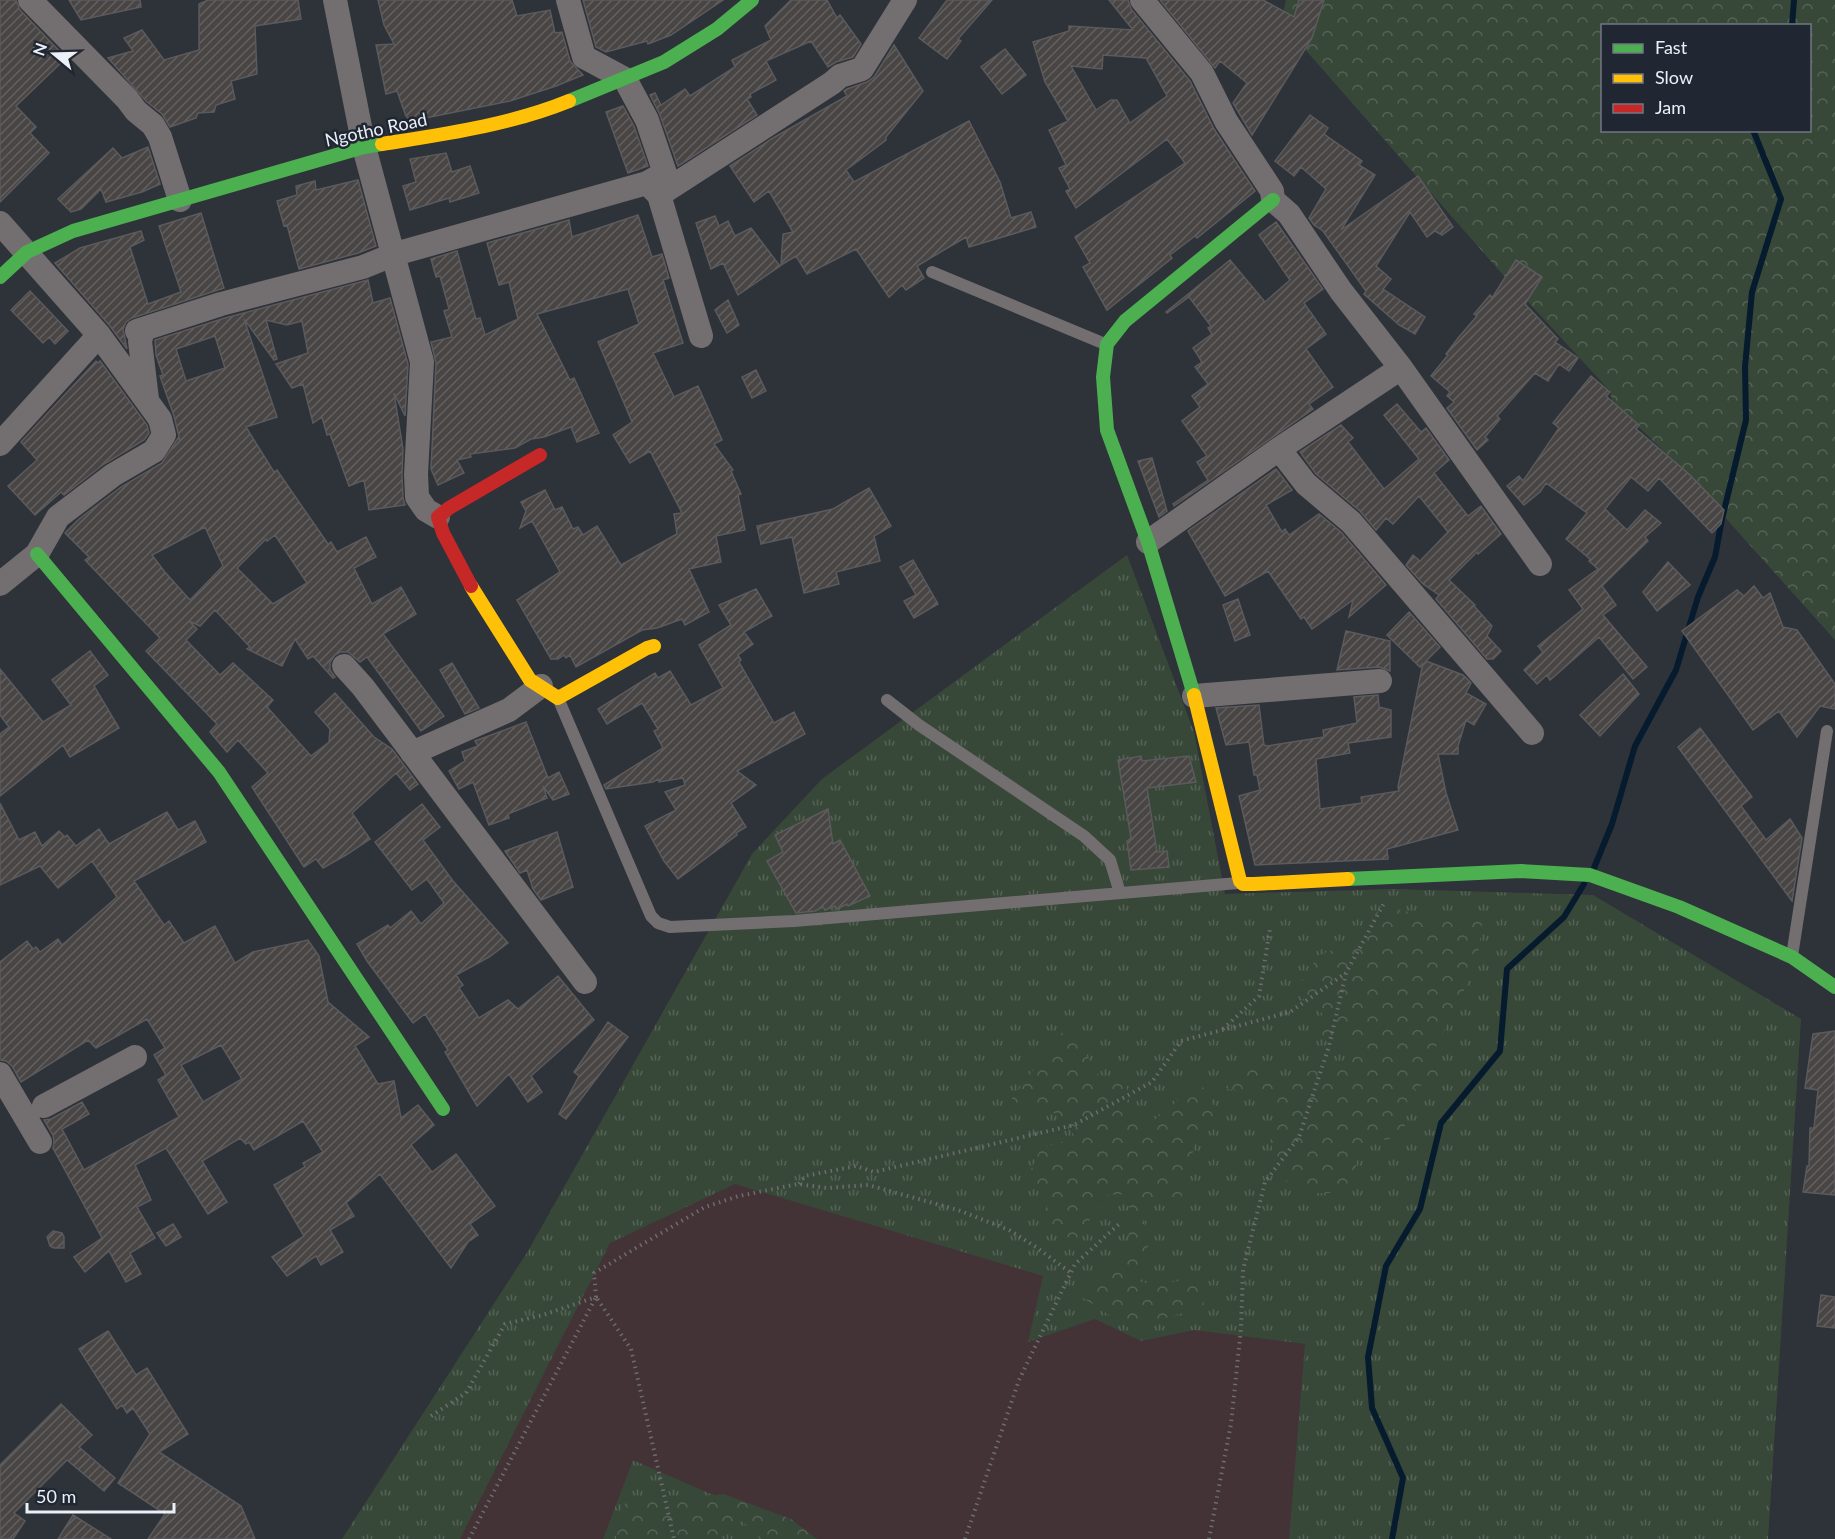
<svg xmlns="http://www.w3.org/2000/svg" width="1835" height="1539" font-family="Lato,sans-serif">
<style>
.education{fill:#433236}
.grass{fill:url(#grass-tufts)}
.forest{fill:url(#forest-crowns);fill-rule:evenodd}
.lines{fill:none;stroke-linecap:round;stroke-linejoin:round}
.stream{stroke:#071b2e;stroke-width:6}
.building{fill:url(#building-hatch);stroke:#5b5a5c;stroke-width:1.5;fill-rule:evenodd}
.path{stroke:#6d6c6f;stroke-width:4;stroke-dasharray:1.5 4.5;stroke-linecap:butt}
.lane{stroke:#736e70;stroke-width:12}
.street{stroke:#736e70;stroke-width:24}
.fast{stroke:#4caf50;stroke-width:14}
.slow{stroke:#ffc107;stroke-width:14}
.jam{stroke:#c62828;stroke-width:14}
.labels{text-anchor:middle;stroke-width:5;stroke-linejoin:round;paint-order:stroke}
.street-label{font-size:18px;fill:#ebf0f8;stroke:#202732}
</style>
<defs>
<pattern id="grass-tufts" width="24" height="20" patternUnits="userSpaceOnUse" patternTransform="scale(1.5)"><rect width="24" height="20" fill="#374838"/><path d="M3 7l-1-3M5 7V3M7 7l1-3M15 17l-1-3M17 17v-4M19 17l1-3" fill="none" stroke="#546356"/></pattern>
<pattern id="forest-crowns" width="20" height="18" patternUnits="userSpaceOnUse" patternTransform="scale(1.5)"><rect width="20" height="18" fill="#374838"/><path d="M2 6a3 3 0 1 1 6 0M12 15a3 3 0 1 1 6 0" fill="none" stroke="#546356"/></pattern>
<pattern id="building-hatch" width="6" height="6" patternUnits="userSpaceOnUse" patternTransform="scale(1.5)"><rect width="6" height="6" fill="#484544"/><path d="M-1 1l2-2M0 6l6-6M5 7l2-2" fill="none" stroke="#636060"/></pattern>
</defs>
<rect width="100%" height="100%" fill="#2e3239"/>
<path class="education" d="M1127 555 1194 732 1225 894 1393 889 1593 895 1801 1019 1768 1539H342L528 1251 752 854 822 779Z"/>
<path class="grass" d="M1127 555 1194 732 1225 894 1393 889 1593 895 1801 1019 1768 1539H1289L1305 1344 1194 1330 1141 1341 1095 1319 1028 1342 1043 1276 735 1184 610 1243 460 1539H342L528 1251 752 854 822 779Z
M633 1460 814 1539H603Z"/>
<path class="forest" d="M1286 0H1835V640L1678 465 1612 401 1610 391 1496 267 1281 22ZM1602 26H1810V130H1602Z
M1383 905 1437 920 1483 915 1477 964 1436 1047 1438 1076 1408 1093 1404 1137 1362 1143 1349 1193H1314L1287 1182 1270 1141 1278 1110 1256 1092 1227 1089 1245 1057 1270 1073 1288 1089 1303 1073 1348 1063 1350 1040 1312 1034 1323 1014 1294 992 1319 955 1349 944Z
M1073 1018 1086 1054 1100 1078H1125L1131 1112 1145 1127 1171 1107 1197 1077 1220 1116 1196 1139 1181 1199 1142 1204 1149 1256 1124 1278 1156 1285 1201 1277 1204 1307 1129 1328 1077 1294 1128 1246 1130 1194 1107 1195 1076 1240 1037 1227 1055 1189 1024 1185 1041 1148 1077 1138 1053 1112 1033 1109 1010 1101Z
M724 1494 791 1519 817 1539H762L742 1521 718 1539H616L622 1504Z"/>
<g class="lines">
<path class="stream" d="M1792 26 1794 0
M1594 868 1612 824 1635 746 1676 670 1698 597 1715 557 1722 519 1746 420 1745 367 1752 292 1781 199 1753 130
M1392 1539 1403 1478 1372 1408 1368 1357 1386 1266 1420 1209 1441 1123 1500 1051 1507 969 1564 917 1584 884"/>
</g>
<path class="building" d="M0 0H16L20 10 66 58 16 106 36 127 30 133 49 153 0 202Z
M69 0H140L141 7 81 20Z
M208 0H298L301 19 255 26 257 74 231 81 235 99 216 105 214 112 198 113 196 118 170 127 162 114 146 101 108 58 133 51 124 38 142 30 164 60 199 50V4Z
M378 0H512L517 16 550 10 555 33 562 32 570 61 583 75 556 86 510 101 411 121 406 116 397 91 386 94 376 45 394 44 384 25Z
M583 0H723L671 35 648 44 647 41 606 52 596 47Z
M791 0H827L837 18 840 15 861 44 853 57 836 62 828 67 811 41 766 61 776 80 750 94 751 97 747 99 757 115 678 166 660 115 650 95 655 93 661 105 685 89 690 96 735 67 732 60 771 40 765 26Z
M947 0H992L958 39 961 41 947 59 919 38Z
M1109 0H1128L1131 9 1190 81 1214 129 1255 191 1197 238 1195 236 1170 255 1172 258 1107 310 1083 267 1090 263 1075 237 1185 163 1167 139 1076 208 1066 191 1070 189 1059 168 1066 165 1049 130 1068 121 1045 82 1033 42 1069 31V26L1133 30ZM1103 55 1146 58 1167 96 1130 123 1117 100H1111L1096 110 1071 66 1102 69Z
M1160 0H1263L1294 17 1299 0H1324L1312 38 1252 135 1233 103 1247 83 1220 61 1215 68Z
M894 45 923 91 886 137V140L846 170 854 182 969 121 1000 182 1011 218 1031 212 1036 227 969 247 966 237 917 266 924 278 906 290 902 285 889 297 856 249 807 274 796 256 781 265 783 234 793 232 769 191 754 202 730 166 773 138 847 96 844 91 847 89 867 82 874 77Z
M1005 49 1026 75 1002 94 981 67Z
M623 106 634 126 648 166 628 173 606 112Z
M1310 115 1328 128 1324 134 1362 161 1359 165 1375 175 1341 230 1418 176 1453 227 1442 235 1435 231 1427 237 1410 212 1376 266 1391 279 1383 289 1425 317 1415 334 1399 325 1364 294 1366 291 1323 231 1314 225 1309 218 1326 189 1301 167 1294 176 1275 161Z
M148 147 160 184 142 192 106 202 101 189 81 209 71 212 58 199 113 148 122 158Z
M446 153 452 172 470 166 479 193 450 202 449 198 410 210 403 186 416 182 410 159Z
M358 180 376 246 358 253 299 269 287 225 284 226 277 201 297 195 296 186 315 181 316 190Z
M201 213 224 288 132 318 126 322 123 329 127 349 110 326 55 263 80 248 141 231 144 240 130 247 148 304 181 292 159 226Z
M638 215 652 257 662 254 669 278 663 280 683 343 653 353 674 397 698 386 722 440 714 444 733 470 731 471 741 494 738 495 745 530 716 536 721 562 689 569 709 612 685 625 682 619 657 628 642 630 576 667 570 655 566 658 564 655 558 659H551L517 600 560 572 532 521 520 528 526 511 521 502 545 490 555 510 562 507 573 529 578 527 583 535 597 526 621 565 677 534 674 514 682 513 650 451 630 463 613 435 632 422 598 342 639 324 628 289 537 314 570 380 574 378 599 433 577 442 571 427 544 437 531 439 515 448 470 454 471 457 457 460 464 473 438 485 431 469 436 363 431 342 452 337 444 311 449 309 440 276 436 277 431 259 457 251 476 319 480 318 485 335 518 319 509 282 499 285 487 243 569 220 572 237Z
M715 216 719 226 728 221 735 236 751 228 780 266 738 295 723 263 711 269 696 223Z
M1276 222 1323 289 1304 303 1326 334 1306 349 1333 387 1309 404 1313 409 1174 506 1173 504 1208 480 1197 462 1207 456 1182 421 1200 407 1192 396 1208 384 1195 367 1202 362 1193 348 1212 334 1208 328 1211 326 1189 297 1167 313 1166 312 1230 260 1265 302 1290 280 1259 235Z
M1516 260 1542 277 1525 304 1558 339 1555 342 1578 358 1569 371 1559 364 1548 381 1535 373 1497 416 1500 419 1485 437 1488 440 1477 450 1447 408 1454 402 1447 396 1450 392 1431 376 1448 355 1446 354 1458 338 1477 316 1474 314 1490 295 1492 298Z
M368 280 373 303 390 298 408 364 405 416 394 393 403 449 402 475 403 498 405 505 369 510 364 480 349 486 330 434 327 435 322 417 313 423 303 384 292 388 276 364 308 353 302 321 287 325 266 320 277 359 274 360 244 319 277 417 246 427 274 472 277 470 328 544 331 542 337 552 366 537 376 557 354 568 372 604 401 587 416 614 383 634 444 716 421 731 367 657 360 662 348 652H340L335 655 330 662V670L335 677 333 678 313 656 308 659 295 639 282 666 247 649 250 647 215 610 200 626 189 621 197 629 186 640 220 675 233 663 273 700 267 707 311 756 329 742 330 729 315 712 335 693 374 737 392 749 418 784 410 790 396 773 352 813 370 839 346 855 323 868 316 859 304 867 252 787 268 773 238 740 227 752 210 732 217 724 146 651 160 638 85 560 89 557 65 533 79 519 121 487 162 463 178 438 180 441 174 416 160 376 163 375 156 355 155 340 225 318ZM215 336 225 368 186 381 176 349ZM205 527 223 566 190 600 164 571 152 555ZM275 535 307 583 273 604 237 568 266 539 267 541Z
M30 291 68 331 55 344 49 337 43 343 11 310Z
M728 300 739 325 727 333 715 310Z
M96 361 98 363 100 361 147 425 149 433 144 440 104 464 64 495 61 492 35 515 8 486 37 460 21 442Z
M756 370 766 391 752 398 742 377Z
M1591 376 1610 392 1606 396 1639 425 1636 429 1689 474 1724 510 1721 524 1712 533 1659 478 1648 491 1631 477 1605 509 1627 530 1645 510 1661 523 1645 537 1648 541 1602 586 1616 605 1603 615 1647 667 1633 679 1599 637 1550 680 1547 675 1537 684 1524 670 1543 652 1538 646 1583 609 1569 590 1598 569 1589 561 1590 559 1566 539 1587 513 1546 483 1540 492 1524 505 1507 486 1519 476 1523 481 1559 428 1553 423Z
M1397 404 1421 432 1426 428 1449 460 1434 473 1468 516 1481 506 1501 534 1478 554 1477 552 1449 580 1475 605 1474 606 1492 626 1487 636 1501 651 1493 659H1487L1436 599 1439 595 1423 584 1406 565 1413 555 1420 561 1448 532 1419 496 1393 524 1386 518 1376 530 1360 511 1316 474 1300 452 1341 425 1353 438 1348 442 1384 489 1419 459 1384 415Z
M1152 458 1167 511 1159 517 1138 461Z
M1276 469 1292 490 1266 505 1282 532 1285 529 1289 535 1319 514 1341 532 1386 585 1349 617 1353 600 1312 629 1304 617 1301 619 1268 571 1225 596 1188 531Z
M869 488 891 526 874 536 880 561 836 572 839 584 804 593 792 537 761 544 757 526 833 509Z
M913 560 938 604 914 618 904 601 916 595 900 567Z
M1668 562 1690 585 1657 611 1643 592Z
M1754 586 1763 598 1770 593 1783 627 1797 630 1835 684V709L1820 706 1797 737 1779 711 1753 730 1682 631 1737 590 1744 596Z
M756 589 772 616 744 632 753 644 738 655 741 660 739 662 774 723 794 712 805 734 737 771 756 785 731 803 746 827 736 833 737 835 678 879 664 861 645 826 676 810 665 792 685 785 683 778 659 782 658 779 653 782 606 789 604 785 663 748 654 731 658 729 642 703 607 724 598 709 655 673 658 678 670 671 691 705 723 688 699 645 731 625 719 605Z
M1238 599 1250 635 1235 641 1223 605Z
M1409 612 1440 647 1426 661 1463 675 1471 683 1466 693 1486 704 1474 725 1466 720 1458 746V754H1438L1446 793 1458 830 1387 849 1388 859 1255 865 1239 796 1260 790 1257 775H1254L1249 742 1226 745 1216 708 1259 705 1264 745 1267 746 1324 737 1323 730 1357 723 1354 697 1378 695 1379 707 1391 710V737L1348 743 1350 753 1316 759 1320 809 1362 803 1361 797 1399 791 1398 787 1423 663 1420 667 1387 635Z
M1346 631 1390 641V671L1379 667 1337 670Z
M90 651 108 675 94 686 119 728 70 757 63 745 0 796V734L9 727 0 715V669L43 722 71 705 52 680Z
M452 663 479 708 465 714 440 670Z
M1623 674 1639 694 1600 736 1580 715Z
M526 722 548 778 559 772 569 794 553 800 543 786 547 798 508 814 509 818 489 825 473 782 459 789 449 771 465 761 462 752 478 746 475 741Z
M1700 728 1752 797 1741 806 1766 840 1790 819 1802 838 1792 901 1678 747Z
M1141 756 1142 761 1189 756 1196 782 1147 788 1157 852 1167 851 1169 867 1131 870 1127 841 1131 838 1118 760Z
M0 803 19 840 35 832 42 846 59 831 65 837 67 835 76 846 99 829 109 844 167 812 178 830 195 821 206 842 134 881 164 925 169 921 184 943 215 926 235 963 253 952 308 940 319 956 328 1002 369 1037 355 1046 378 1084 394 1081 401 1118 418 1105 434 1125 411 1145 432 1172 456 1154 495 1206 470 1224 478 1235 468 1242 451 1268 380 1174 346 1203 354 1216 330 1230 343 1252 321 1265 316 1256 287 1276 272 1257 304 1236 274 1185 305 1167 303 1163 323 1152 303 1121 254 1150 249 1142 246 1144 240 1138 202 1161 227 1202 208 1214 166 1148 135 1165 151 1200 137 1207 155 1238 130 1253 141 1274 126 1282 109 1251 85 1272 74 1257 102 1238 53 1148 54 1142 53 1135 44 1120 51 1119 82 1102 89 1114 62 1129 84 1170 179 1117 158 1080 166 1075 154 1055 165 1048 147 1019 96 1048 88 1040 21 1082 12 1066 6 1061 0 1060V962L27 941 33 949 36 947 40 952 58 939 62 945 117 897 92 861 58 888 40 866 0 885ZM221 1045 242 1079 203 1102 181 1065Z
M422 804 440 827 423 840 453 881 508 943 489 957 456 975 463 985 459 988 479 1018 508 1000 518 1009 558 976 594 1020 531 1076 542 1092 528 1102 509 1074 477 1106 445 1052 448 1050 425 1014 413 1023 367 961 357 944 388 925 390 928 411 911 421 924 444 903 427 879 412 890 375 842Z
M828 809 833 844 840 840 870 896 848 906 847 904 837 909 835 906 825 910 823 907 815 911 796 913 767 861 783 852 775 835Z
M557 832 573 887 541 900 533 889 527 870 520 873 505 851Z
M608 1022 628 1037 566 1119 559 1114 579 1076 574 1072Z
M1835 1031V1195L1803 1192 1807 1166H1809L1810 1128H1814L1818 1090 1805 1088 1813 1034Z
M173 1224 181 1237 166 1246 157 1233Z
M53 1231 62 1233 64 1237V1248H54L50 1246 47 1237Z
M1821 1295 1835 1297V1328L1817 1326Z
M108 1331 136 1375 147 1368 188 1434 159 1452 241 1506 255 1539H148L165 1514 118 1483 150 1434 133 1408 127 1413 122 1405 117 1409 79 1349Z
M61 1404 92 1435 79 1447 115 1478 104 1491 67 1460 14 1513 25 1521 13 1539H0V1465Z
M73 1515 111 1539H58Z"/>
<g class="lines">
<path class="path" d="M1223 1029 1259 996 1270 929
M799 1184 805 1176 856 1166 874 1172 1074 1125 1152 1082 1181 1041 1290 1012 1346 973
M431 1416 466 1393 505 1324 543 1315 596 1297 594 1273 705 1207 739 1196 798 1184 827 1188 868 1185 958 1210 1009 1230 1036 1247 1071 1273
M469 1539 596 1297 631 1349 674 1539
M965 1539 1019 1380 1075 1264 1119 1224
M1209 1539 1231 1424 1241 1328 1243 1270 1265 1182 1299 1137 1329 1046 1346 973 1384 903"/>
<path class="lane" d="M932 272 1105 344
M558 698 651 916 658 923 670 927 794 921 1238 883
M887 700 919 725 1084 836 1110 860 1120 893
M1792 956 1827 731"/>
<path class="street" d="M30 0 127 99 136 111 153 125 160 137 180 200
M335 0 364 147 422 362 416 474 417 497 426 510 438 517
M568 0 584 57 625 79 647 120 665 173 647 183 659 195 832 83 840 76 862 69 905 0
M1142 0 1202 73 1226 121 1272 191 1273 200 1289 214 1341 291 1401 368 1540 564
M659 195 701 336
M0 223 99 335 160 419 164 435 154 451 113 475 58 517 37 554 0 584
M147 399 140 341 142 334 137 331 221 304 363 267 395 254 647 183
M0 444 99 335
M1279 449 1306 484 1351 522 1532 733
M1148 542 1279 449 1401 368
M344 666 363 687 585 982
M1194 696 1380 681
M412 753 509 710 541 686
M0 1074 40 1142
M44 1106 135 1057"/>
<path class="fast" d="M569 101 664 62 717 29 752 0
M0 277 27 252 73 231 364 147 382 144
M37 554 219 772 443 1109
M1194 695 1148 542 1107 430 1103 377 1107 344 1125 321 1273 200
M1348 879 1521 871 1590 875 1679 907 1792 957 1835 987"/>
<path class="slow" d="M382 144C445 134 510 125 569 101
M471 586 530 680 558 698 647 648 654 646
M1194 695 1240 881 1243 884H1254L1348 879"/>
<path class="jam" d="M471 586 443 533 438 517 449 508 540 455"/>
</g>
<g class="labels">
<g class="street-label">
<text transform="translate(376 130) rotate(-12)" y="6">Ngotho Road</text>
</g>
</g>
<rect x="1601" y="24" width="210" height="108" fill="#202732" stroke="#717781" stroke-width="1.5"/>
<rect x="1613" y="44" width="30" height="9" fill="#4caf50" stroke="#717781" stroke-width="1.5"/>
<text x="1655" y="54" font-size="18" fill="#ebf0f8">Fast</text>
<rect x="1613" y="74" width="30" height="9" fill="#ffc107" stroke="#717781" stroke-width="1.5"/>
<text x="1655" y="84" font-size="18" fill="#ebf0f8">Slow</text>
<rect x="1613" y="104" width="30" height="9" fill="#c62828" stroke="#717781" stroke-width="1.5"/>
<text x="1655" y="114" font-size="18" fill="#ebf0f8">Jam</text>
<g transform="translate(54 54) rotate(289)" stroke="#202732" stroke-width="4.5" paint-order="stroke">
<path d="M0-4.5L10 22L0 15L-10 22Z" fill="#ebf0f8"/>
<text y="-9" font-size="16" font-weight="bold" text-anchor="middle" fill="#ebf0f8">N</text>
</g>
<path d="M27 1503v9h147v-9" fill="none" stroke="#ebf0f8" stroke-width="3"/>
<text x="36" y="1503" font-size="18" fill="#ebf0f8" stroke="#202732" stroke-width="4.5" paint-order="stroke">50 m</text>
</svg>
